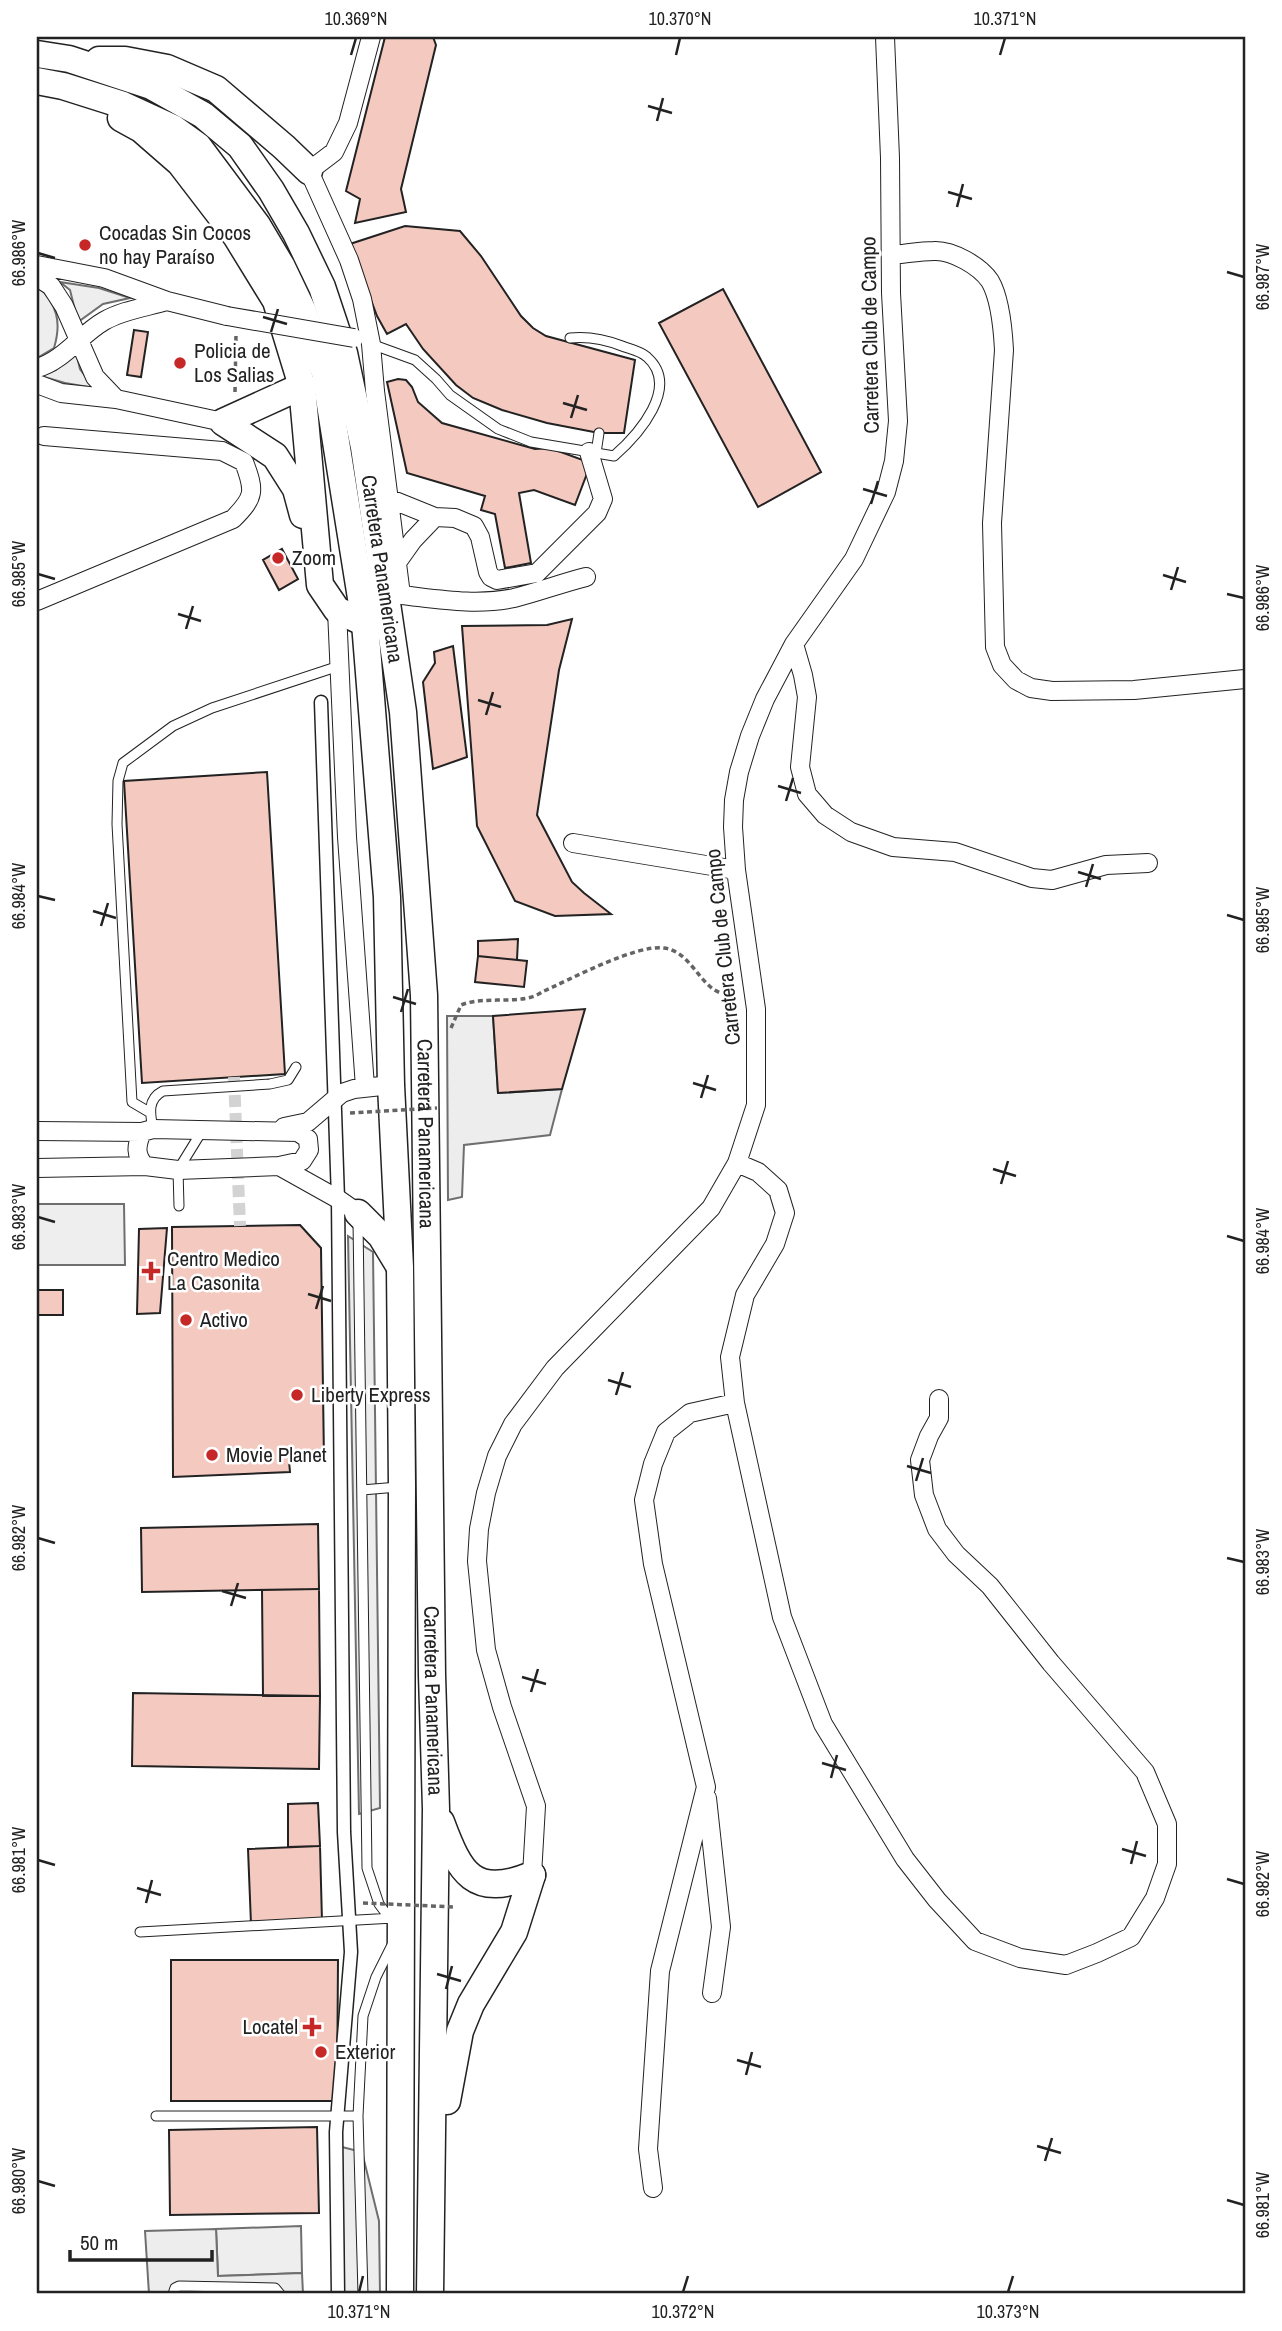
<svg xmlns="http://www.w3.org/2000/svg" width="1282" height="2331" font-family="'Archivo Narrow',sans-serif">
<style>
.green{fill:#eee;stroke:#6f6f6f;stroke-width:2}
.parking{fill:#ededed;stroke:#6f6f6f;stroke-width:2}
.building{fill:#f3c9c0;stroke:#222;stroke-width:2}
.lines{fill:none;stroke-linecap:round;stroke-linejoin:round}
.pedestrian-tunnel{stroke:#d3d3d3;stroke-width:12;stroke-dasharray:12 6;stroke-linecap:butt}
.service-casing{stroke:#222;stroke-width:11}
.pedestrian-casing{stroke:#222;stroke-width:15}
.minor-casing{stroke:#222;stroke-width:20}
.primary-casing{stroke:#222;stroke-width:29}
.path{stroke:#646464;stroke-width:3.5;stroke-dasharray:5 3.5;stroke-linecap:butt}
.service{stroke:#fff;stroke-width:9}
.pedestrian{stroke:#fff;stroke-width:12}
.minor{stroke:#fff;stroke-width:18}
.primary{stroke:#fff;stroke-width:26}
.minor-bridge-casing{stroke:#222;stroke-width:20;stroke-linecap:butt}
.path-bridge{stroke:#646464;stroke-width:3.5;stroke-dasharray:5 3.5;stroke-linecap:butt}
.minor-bridge{stroke:#fff;stroke-width:18}
.ticks{fill:none;stroke:#222;stroke-width:2.5}
.poi-dot{fill:#c62828;stroke:#fff;stroke-width:2.5}
.labels{text-anchor:middle;stroke-width:5;stroke-linejoin:round;paint-order:stroke}
.poi-label{font-size:21px;fill:#222;stroke:#fff;text-anchor:start}
.street-label{font-size:21px;fill:#222;stroke:#fff}
.neatline{fill:none;stroke:#222;stroke-width:2.5}
.ticks-label{font-size:18px;text-anchor:middle;fill:#222}
</style>
<rect width="100%" height="100%" fill="#fff"/>
<path class="green" d="M60 282 99 288 130 298 103 304 78 322 70 290Z
M37 285C57 304 62 322 54 348L37 358Z
M76 352 80 369 94 388 65 383 41 376 56 370Z
M37 1204H124L125 1265H37Z
M301 2226 302 2273 218 2276 216 2229Z"/>
<path class="parking" d="M447 1016H493L498 1093 562 1089 550 1135 464 1145 462 1197 448 1200Z
M348 1236 373 1252 380 1808 359 1814Z
M342 2147 362 2152 379 2221 380 2294H344Z
M216 2229 218 2276 302 2273 303 2294H149L145 2231Z"/>
<path class="building" d="M385 37H433L436 45 401 189 406 212 355 223 360 199 346 191Z
M405 226 460 231 481 256 521 316 533 328 546 336 635 360 624 433H599L547 423 502 410 473 398 456 385 423 349 406 324 387 334 377 316 350 244Z
M723 289 821 472 758 507 659 323Z
M134 330 148 332 141 377 127 375Z
M398 379 406 380 412 387 418 402 442 423 535 449 550 448 591 463 575 505 534 490 519 493 531 563 505 568 495 514 481 510 485 496 407 473 387 382Z
M282 549 298 579 279 590 263 560Z
M572 619 559 670 537 815 572 882 584 893 611 914 555 916 515 901 477 826 462 626 547 625Z
M453 646 467 757 433 769 423 682 435 663 434 652Z
M267 772 285 1074 142 1083 124 781Z
M518 939 517 960 478 956V941Z
M478 956 527 961 524 987 475 982Z
M585 1009 562 1089 498 1093 493 1016Z
M300 1225 321 1248 324 1461H289L290 1472 173 1477 172 1227Z
M167 1228 160 1313 137 1314 139 1229Z
M37 1290H63V1315H37Z
M318 1524 319 1589 142 1592 141 1528Z
M319 1589 320 1696H263L262 1590Z
M133 1693 320 1696 319 1769 132 1766Z
M318 1803 320 1846 288 1847V1804Z
M320 1846 322 1921 251 1924 248 1849Z
M171 1960H338L337 2101H171Z
M317 2127 319 2213 170 2215 169 2130Z"/>
<g class="lines">
<path class="pedestrian-tunnel" d="M234 1077 240 1226"/>
<defs>
<path id="service" d="M371 344 415 360 436 379 450 395 498 429 531 442 614 456C638 435 681 387 647 357 641 351 630 349 622 346 604 339 589 336 570 338
M596 453 599 433
M149 1112 132 1102 117 824 118 781 123 763 173 726 212 708 339 666
M153 1129C150 1114 147 1099 163 1091L270 1084 288 1080 296 1067
M179 1206 178 1170 202 1131
M358 1221 367 1868 379 1904 394 1924
M362 1490 398 1487
M140 1932 394 1918
M156 2116H358
M173 2294 175 2288 179 2286 275 2288 280 2294
M363 2294 358 2116 363 2016 376 1977 392 1945"/>
<path id="pedestrian" d="M321 702 338 1199 344 1832 351 1952 336 2132 338 2294"/>
<path id="minor" d="M371 37 348 123 334 152 309 171 349 260 362 299 371 344 375 391 401 595C438 599 476 606 514 598 538 592 562 583 586 577
M891 255C905 254 920 251 934 251 952 250 980 266 990 281 1000 298 1003 331 1004 350L992 523 995 647 1002 665 1016 680 1031 688 1052 691 1134 690 1245 679
M37 265 104 278 167 301 227 316
M37 277 51 286 64 306 95 377 116 399
M37 368C63 361 81 334 104 321 123 310 147 307 167 301
M37 384 61 393 116 399 223 422
M388 498 435 517
M396 564 413 540 435 517 455 518 474 526 480 537 488 572 491 577 497 580 537 573 597 513 603 499 589 452
M37 601 233 519C255 497 255 491 244 462L222 451 44 436
M337 610 347 837 365 1087
M794 644 803 675 807 697 800 767 807 794 825 815 851 832 893 847 955 852 1032 878 1052 880 1106 865 1148 863
M573 843 736 870
M284 1127 308 1122 342 1093 354 1089 391 1085
M37 1131 142 1132 153 1129 298 1132 308 1139 309 1150 302 1161 279 1166 178 1170 145 1166 37 1168
M142 1132C136 1146 135 1155 145 1166
M737 1163 758 1172 778 1190 785 1213 775 1244 745 1295 730 1357 735 1403 782 1617 823 1724 905 1859 937 1900 975 1941 1020 1958 1066 1965 1097 1953 1131 1937 1155 1898 1167 1864V1824L1145 1772 1051 1663 990 1586 956 1554 937 1529 924 1495 920 1460 929 1436 939 1418V1399
M279 1166 338 1199 358 1213
M707 1798 721 1927 712 1993
M532 1875 536 1806 502 1707 486 1650 477 1561 479 1529 486 1493 497 1456 513 1424 555 1368 711 1208 737 1163 756 1105V1009L736 870 733 827 734 800 739 772 750 736 765 699 794 644 854 559 886 492 894 461 898 421 891 293 890 158 885 37
M653 2188 648 2149 660 1971 706 1787 653 1564 644 1500 653 1464 666 1432 690 1413 735 1403"/>
<g id="primary">
<path id="s1" d="M37 54 69 59 151 86 203 115 240 146 271 190 296 233 322 287 344 353 364 447 403 712 424 995 432 1675 436 1809 430 2294"/>
<path d="M99 60H125L167 68 216 89 284 147 309 171"/>
<path d="M37 81 63 86 123 105 173 128 198 146 257 225 282 267 303 311 325 373 365 623 387 897 391 1085 400 1267 402 1486 400 2294"/>
<path d="M121 118 141 129 180 163 236 236 276 301 302 386 320 585 337 610 365 623"/>
<path d="M302 386 223 422 275 456 296 489 303 515"/>
<path d="M358 1213 381 1236 398 1264"/>
<path d="M441 1822C460 1873 473 1899 532 1875"/>
<path d="M447 2101 460 2031 471 2004 514 1932 532 1875"/>
</g>
</defs>
<use href="#service" class="service-casing"/>
<use href="#pedestrian" class="pedestrian-casing"/>
<use href="#minor" class="minor-casing"/>
<use href="#primary" class="primary-casing"/>
<path class="path" d="M235 392 236 334
M451 1028 461 1005C485 995 523 1006 542 992 569 980 636 944 664 948 687 951 696 976 713 989 720 994 729 995 737 1001"/>
<use href="#service" class="service"/>
<use href="#pedestrian" class="pedestrian"/>
<use href="#minor" class="minor"/>
<use href="#primary" class="primary"/>
<defs>
<path id="minor-bridge" d="M227 316 354 338"/>
</defs>
<use href="#minor-bridge" class="minor-bridge-casing"/>
<path class="path-bridge" d="M350 1113 437 1108
M363 1903 454 1907"/>
<use href="#minor-bridge" class="minor-bridge"/>
</g>
<path class="ticks" d="M351 55 356 38M676 55 680 38M1000 55 1005 38M648 106 672 113M657 121 663 98M948 192 972 199M957 207 963 184M38 253 55 258M1227 272 1244 277M263 317 287 324M271 332 278 309M563 403 587 410M571 418 578 395M863 489 887 496M871 504 878 481M38 574 55 579M1163 575 1186 582M1171 590 1178 567M1227 594 1244 598M178 614 201 621M186 629 193 606M478 700 501 707M486 715 493 692M778 786 801 793M786 801 793 778M1078 872 1101 879M1086 887 1093 864M38 896 55 900M93 911 116 918M1227 915 1244 920M101 926 108 903M393 997 416 1004M401 1012 408 989M693 1083 716 1090M701 1098 708 1075M993 1169 1016 1176M1001 1184 1008 1161M38 1217 55 1222M1227 1236 1244 1241M308 1294 331 1301M316 1309 323 1286M608 1380 631 1387M616 1395 623 1372M907 1466 931 1473M916 1481 923 1458M38 1538 55 1543M1227 1558 1244 1562M222 1591 246 1598M231 1606 238 1583M522 1677 546 1684M531 1692 538 1669M822 1763 846 1770M831 1778 837 1755M1122 1849 1146 1856M38 1860 55 1865M1131 1864 1137 1841M1227 1879 1244 1884M137 1888 161 1895M146 1903 152 1880M437 1974 461 1981M446 1989 452 1966M737 2060 761 2067M746 2075 752 2052M1037 2146 1061 2153M1045 2161 1052 2138M38 2181 55 2186M1227 2200 1244 2205M359 2292 363 2276M683 2292 688 2276M1008 2292 1013 2276"/>
<g class="poi-dot">
<circle cx="85" cy="245" r="7"/>
<circle cx="180" cy="363" r="7"/>
<circle cx="278" cy="558" r="7"/>
<path d="M147.5 1260.5h7v7h7v7h-7v7h-7v-7h-7v-7h7z"/>
<circle cx="186" cy="1320" r="7"/>
<circle cx="297" cy="1395" r="7"/>
<circle cx="212" cy="1455" r="7"/>
<path d="M308.5 2016.5h7v7h7v7h-7v7h-7v-7h-7v-7h7z"/>
<circle cx="321" cy="2052" r="7"/>
</g>
<g class="labels">
<g class="poi-label">
<text x="99" y="240">Cocadas Sin Cocos<tspan x="99" dy="24">no hay Paraíso</tspan></text>
<text x="194" y="358">Policia de<tspan x="194" dy="24">Los Salias</tspan></text>
<text x="292" y="565">Zoom</text>
<text x="167" y="1266">Centro Medico<tspan x="167" dy="24">La Casonita</tspan></text>
<text x="200" y="1327">Activo</text>
<text x="311" y="1402">Liberty Express</text>
<text x="226" y="1462">Movie Planet</text>
<text x="298" y="2034" text-anchor="end">Locatel</text>
<text x="335" y="2059">Exterior</text>
</g>
<g class="street-label">
<text transform="translate(870 335) rotate(-91)" y="7">Carretera Club de Campo</text>
<text dy="7" stroke="none"><textPath href="#s1" startOffset="679">Carretera Panamericana</textPath></text>
<text transform="translate(723 947) rotate(-96)" y="7">Carretera Club de Campo</text>
<text dy="7" stroke="none"><textPath href="#s1" startOffset="1246">Carretera Panamericana</textPath></text>
<text dy="7" stroke="none"><textPath href="#s1" startOffset="1813">Carretera Panamericana</textPath></text>
</g>
</g>
<rect width="1282" height="2331" fill="none" stroke="#ffffff" stroke-width="77"/>
<path d="M70 2250v10h142v-10" fill="none" stroke="#222222" stroke-width="3.5"/>
<text x="80" y="2250" font-size="21" fill="#222222" stroke="#ffffff" stroke-width="5" paint-order="stroke">50 m</text>
<rect x="38" y="38" width="1206" height="2254" class="neatline"/>
<g class="ticks-label">
<text x="356" y="25">10.369°N</text>
<text x="680" y="25">10.370°N</text>
<text x="1005" y="25">10.371°N</text>
<text transform="translate(19 253) rotate(-90)" y="6">66.986°W</text>
<text transform="translate(1263 277) rotate(-90)" y="6">66.987°W</text>
<text transform="translate(19 574) rotate(-90)" y="6">66.985°W</text>
<text transform="translate(1263 598) rotate(-90)" y="6">66.986°W</text>
<text transform="translate(19 896) rotate(-90)" y="6">66.984°W</text>
<text transform="translate(1263 920) rotate(-90)" y="6">66.985°W</text>
<text transform="translate(19 1217) rotate(-90)" y="6">66.983°W</text>
<text transform="translate(1263 1241) rotate(-90)" y="6">66.984°W</text>
<text transform="translate(19 1538) rotate(-90)" y="6">66.982°W</text>
<text transform="translate(1263 1562) rotate(-90)" y="6">66.983°W</text>
<text transform="translate(19 1860) rotate(-90)" y="6">66.981°W</text>
<text transform="translate(1263 1884) rotate(-90)" y="6">66.982°W</text>
<text transform="translate(19 2181) rotate(-90)" y="6">66.980°W</text>
<text transform="translate(1263 2205) rotate(-90)" y="6">66.981°W</text>
<text x="359" y="2318">10.371°N</text>
<text x="683" y="2318">10.372°N</text>
<text x="1008" y="2318">10.373°N</text>
</g>
</svg>
